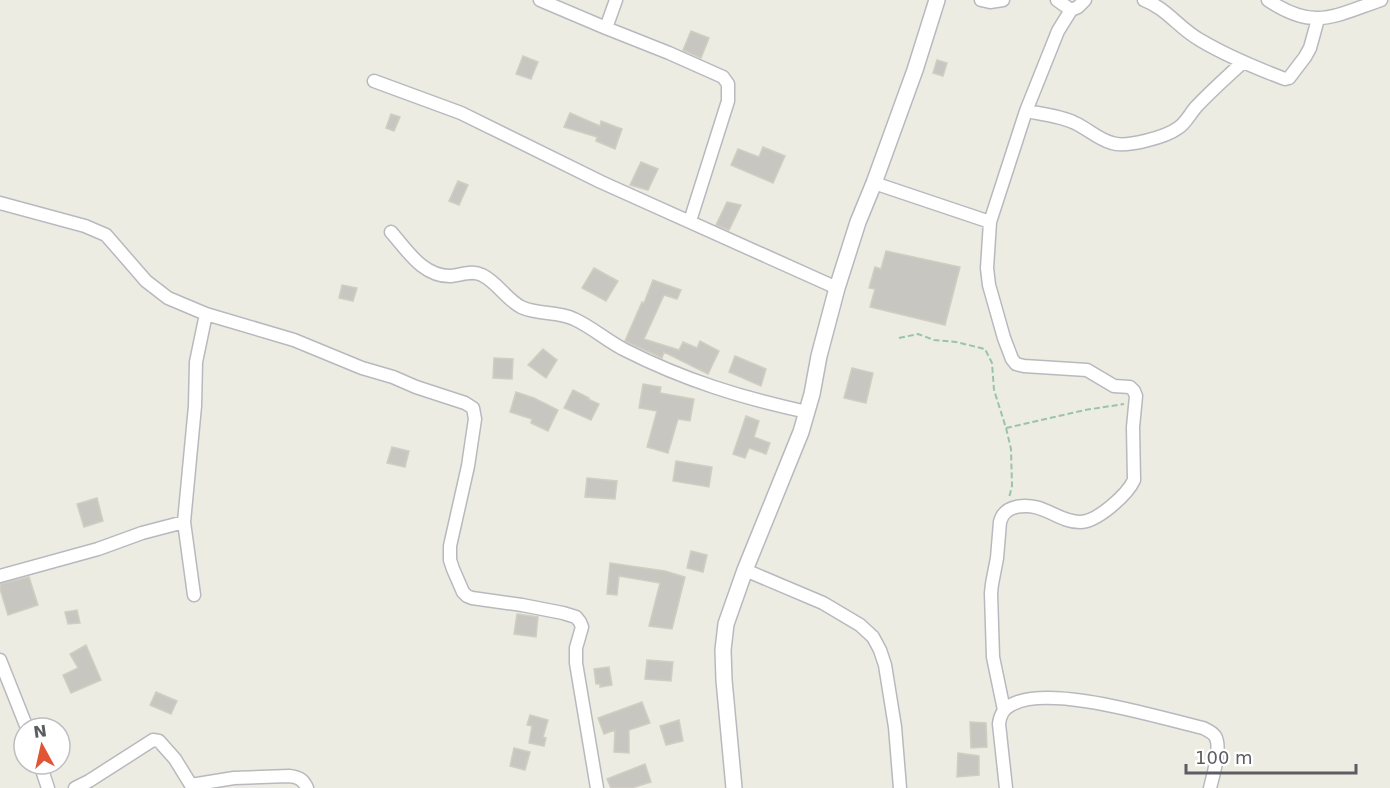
<svg xmlns="http://www.w3.org/2000/svg" width="1390" height="788" font-family="'DejaVu Sans',sans-serif">
<style>
.building{fill:#c8c6c0;stroke:#d1cec1;stroke-width:1.5}
.lines{fill:none;stroke-linecap:round;stroke-linejoin:round}
.minor-casing{stroke:#b8b9be;stroke-width:15}
.tertiary-casing{stroke:#b8b9be;stroke-width:18}
.path{stroke:#99c4aa;stroke-width:2;stroke-dasharray:6 3;stroke-linecap:butt}
.minor{stroke:#fff;stroke-width:12}
.tertiary{stroke:#fff;stroke-width:15}
</style>
<rect width="100%" height="100%" fill="#edece2"/>
<path class="building" d="M691 31 709 38 701 58 683 50Z
M523 56 538 62 531 79 516 74Z
M937 60 947 63 943 76 933 73Z
M570 113 600 126 601 121 622 129 615 149 596 141 597 137 564 127Z
M391 114 400 117 394 131 386 128Z
M763 147 785 156 773 183 731 165 738 149 759 157Z
M641 162 658 169 648 190 630 185Z
M458 181 468 185 459 205 449 201Z
M727 202 741 205 729 230 716 225Z
M886 251 960 267 945 325 870 307 875 289 869 288 875 267 881 269Z
M594 268 618 281 606 301 582 288Z
M653 280 681 290 677 299 664 295 644 339 679 350 683 342 697 348 700 341 719 351 708 374 664 352 662 358 625 341 642 302 644 303Z
M342 285 357 288 353 301 339 298Z
M543 349 557 360 546 378 528 365Z
M735 356 766 369 761 386 729 372Z
M494 358 513 359 512 379 493 378Z
M852 368 873 373 866 403 844 398Z
M643 384 661 387 660 393 694 399 690 421 678 419 668 453 647 447 657 411 639 408Z
M573 390 589 398 588 399 599 404 591 420 564 408Z
M516 392 534 398 558 410 548 431 531 423 532 419 510 412Z
M746 416 759 421 754 437 770 443 766 454 749 448 745 458 733 454Z
M392 447 409 451 405 467 387 463Z
M676 461 712 467 709 487 673 481Z
M587 478 617 481 615 499 585 497Z
M97 498 103 521 84 527 77 504Z
M691 551 707 555 703 572 687 568Z
M610 563 665 571 685 577 672 629 649 626 660 583 619 576 617 595 607 594Z
M29 577 38 605 8 615 0 589V584Z
M77 610 80 623 68 624 65 612Z
M517 614 538 617 536 637 514 634Z
M86 645 101 680 71 693 63 675 78 668 70 654Z
M647 660 673 662 671 681 645 679Z
M609 667 612 685 600 687V684H596L594 669Z
M156 692 177 701 171 714 150 705Z
M642 702 650 723 629 730V753L614 752 615 730 604 734 598 718Z
M530 715 548 720 543 737 546 738 544 746 529 743 532 726 527 725Z
M679 720 683 741 666 745 660 726Z
M970 722 986 723 987 747 971 748Z
M514 748 530 752 525 770 510 766Z
M958 753 979 756V775L957 777Z
M645 764 651 782 632 788H611L607 779Z"/>
<g class="lines">
<defs>
<path id="minor" d="M540 0 606 28 669 53 723 77 728 84V101L690 221
M981 0 990 2 1003 0
M1057 0 1071 10 1078 7 1085 0
M1144 0C1166 8 1180 29 1200 40 1227 56 1256 68 1285 79L1289 78 1305 57 1310 48 1318 19
M1268 0C1314 31 1334 16 1381 0
M606 28 616 0
M374 81 461 113 601 182 837 288
M1026 111C1042 114 1061 116 1075 123 1088 129 1098 139 1112 143 1126 148 1166 137 1178 128 1185 124 1190 114 1196 107 1211 91 1227 77 1243 62
M874 183 990 222 987 268 989 285 1004 338 1012 359 1016 364 1024 366 1087 370 1114 386 1130 387 1134 391 1136 396 1133 427 1134 480C1127 495 1097 522 1080 522 1057 522 1043 501 1016 507 1007 509 1002 514 1000 522L997 558 992 584 991 593 993 657 1004 710
M0 203 85 226 106 235 146 281 168 298 206 314 294 340 362 368 393 377 416 387 465 403 473 408 475 419 468 466 450 546V560L453 569 463 592 467 596 472 598 522 605 563 613 576 617 580 622 582 627 576 648V663L597 788
M990 222 1026 111 1058 31 1071 10
M391 232C407 250 423 277 451 276 462 275 472 270 482 275 497 282 506 299 521 307 538 315 558 311 574 319 592 327 607 341 625 350 684 380 742 398 807 412
M745 570 823 603 860 625 873 637 880 650 885 665 895 727 900 788
M0 576 98 549 142 533 184 522
M194 595 184 522 195 406 196 362 206 314
M0 660 27 728
M40 764 48 788
M75 788 89 781 153 740 159 741 175 759 191 785 234 778 289 776C298 777 303 779 307 788
M1006 788 999 724C1000 715 1003 709 1011 705 1049 683 1160 718 1203 728 1207 730 1212 732 1215 736 1222 747 1213 776 1210 788"/>
<path id="tertiary" d="M734 788 724 680 723 650 726 624 745 570 801 432 812 394 819 356 837 288 858 222 874 183 915 70 937 0"/>
</defs>
<use href="#minor" class="minor-casing"/>
<use href="#tertiary" class="tertiary-casing"/>
<path class="path" d="M899 338 918 334 934 340 956 342 985 349 992 363 994 390 1006 428 1011 449 1012 486 1009 498
M1006 428 1085 410 1124 404"/>
<use href="#minor" class="minor"/>
<use href="#tertiary" class="tertiary"/>
</g>
<g transform="translate(42 746) rotate(352)"><circle r="28" fill="#ffffff" stroke="#bdbec0" stroke-width="1.5"/>
<path d="M0-4.5L10 22L0 15L-10 22Z" fill="#e15434"/>
<text y="-9" font-size="16" font-weight="bold" text-anchor="middle" fill="#5b5d62">N</text>
</g>
<path d="M1186 764v9h170v-9" fill="none" stroke="#5b5d62" stroke-width="3"/>
<text x="1195" y="764" font-size="18" fill="#5b5d62" stroke="#ffffff" stroke-width="4.5" paint-order="stroke">100 m</text>
</svg>
